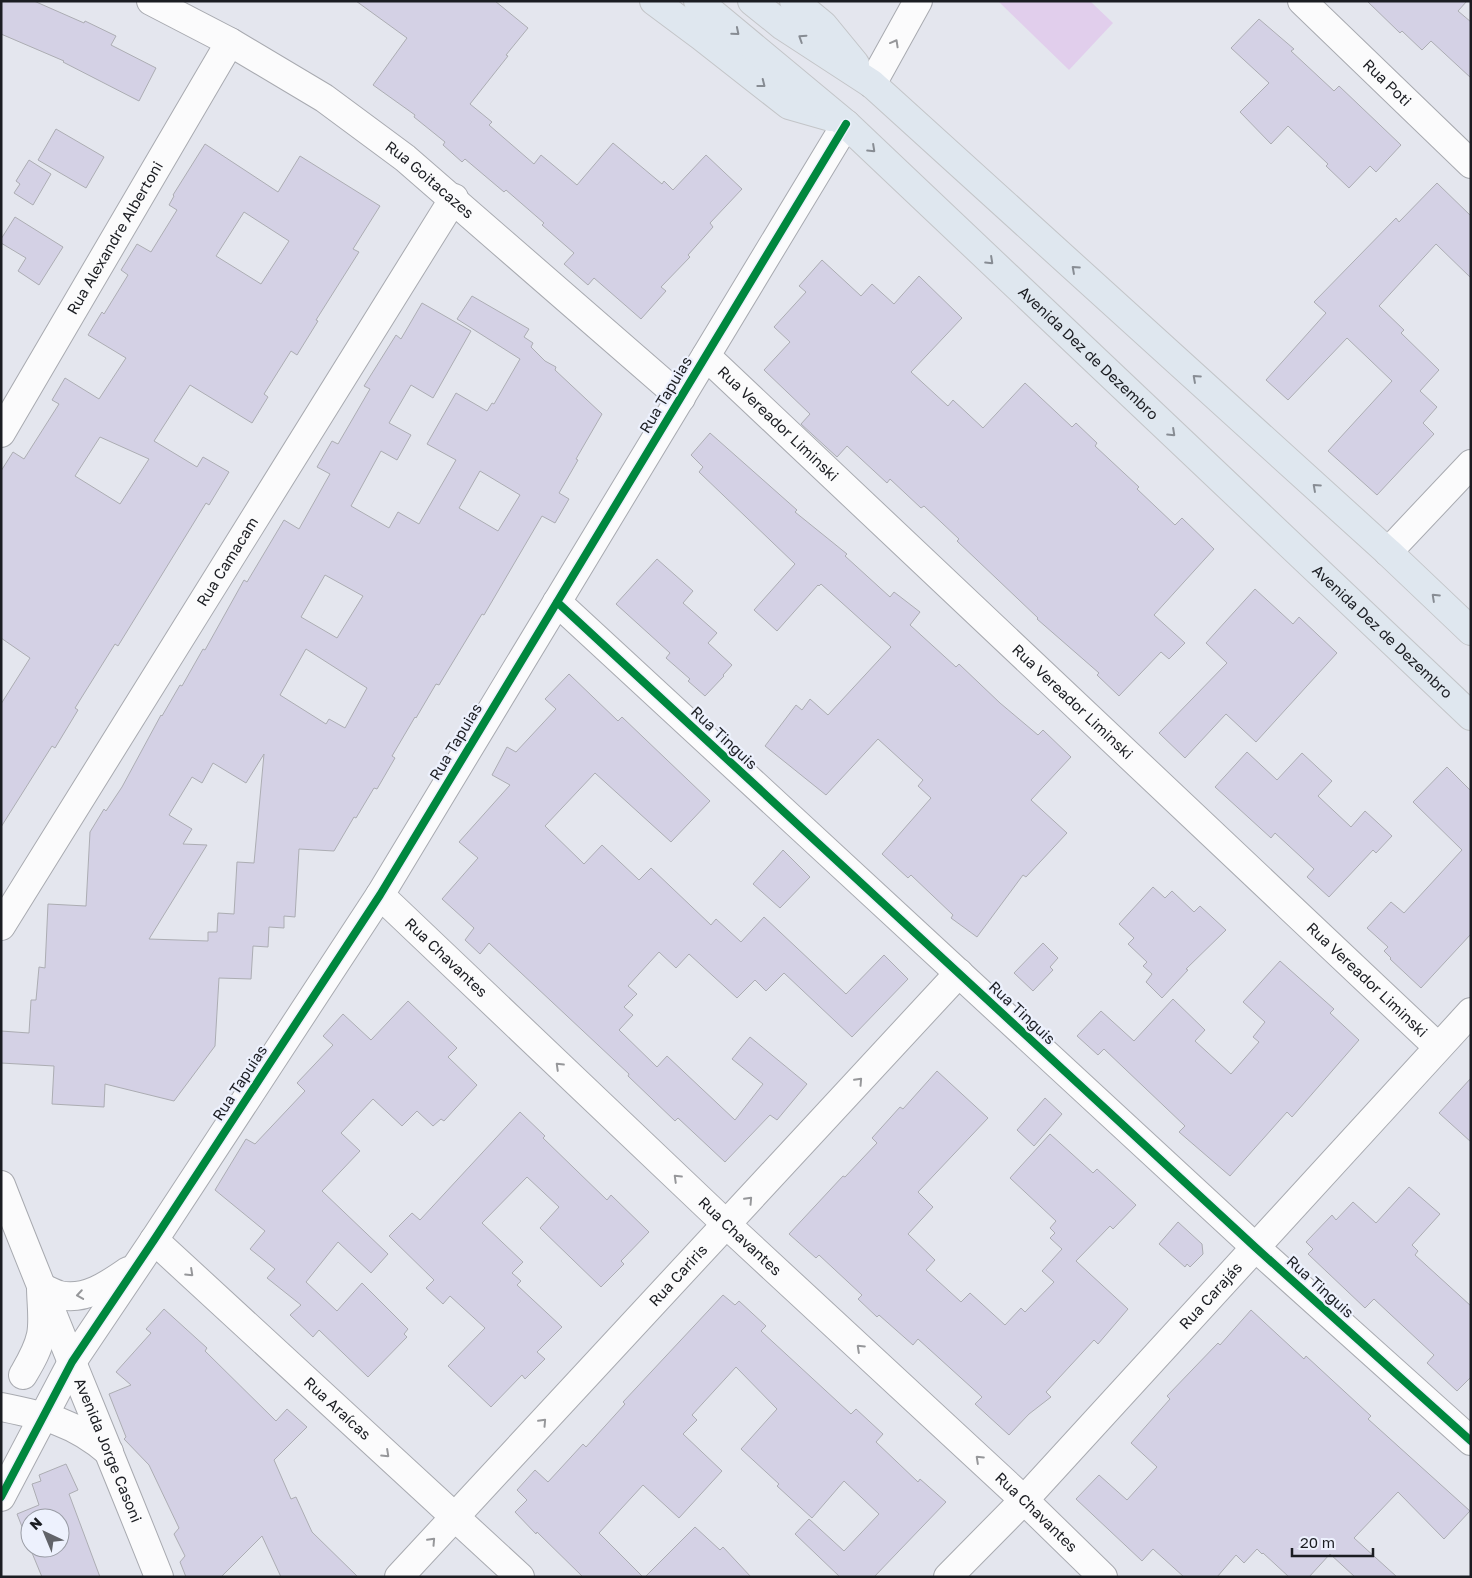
<svg xmlns="http://www.w3.org/2000/svg" width="1472" height="1578" font-family="'Golos Text',sans-serif">
<style>
.green{fill:#e1ceec}
.building{fill:#d4d1e5;stroke:#acadb3;fill-rule:evenodd}
.lines{fill:none;stroke-linecap:round;stroke-linejoin:round}
.minor-casing{stroke:#a8aab0;stroke-width:30}
.highway-casing{stroke:#c3c5c8;stroke-width:30}
.minor{stroke:#fbfbfc;stroke-width:28}
.highway{stroke:#dfe7ef;stroke-width:28}
.cycleway-casing{stroke:#edf1fd;stroke-width:11}
.cycleway{stroke:#00873e;stroke-width:8}
.oneway{stroke:#878c93}
.oneway2{stroke:#96979a}
.labels{text-anchor:middle;stroke-width:4.5;stroke-linejoin:round;paint-order:stroke}
.street-label{font-size:15px;fill:#1b1d22;stroke:#edf1fd}
</style>
<rect width="100%" height="100%" fill="#e4e6ee"/>
<path class="green" d="M998 1H1090L1113 23 1069 70Z"/>
<path class="building" d="M1 1H34L84 23 85 21 116 36 111 45 156 68 139 101 63 62 64 61 1 34Z
M356 1H495L528 28 506 55 508 56 470 104 492 122 489 125 534 164 541 155 577 185 613 143 662 184 664 181 673 190 706 155 742 189 710 223 713 227 688 255 690 257 661 287 666 291 641 319 594 278 588 285 564 264 574 253 542 225 544 223 506 190 504 192 465 159 462 162 443 145 445 142 414 117 415 115 373 85 407 38Z
M1367 1H1467L1458 11 1471 22V78L1431 41 1422 50 1402 31 1400 33Z
M1259 19 1294 49 1291 51 1334 91 1339 86 1401 145 1376 172 1370 166 1349 188 1326 166 1328 164 1288 126 1271 144 1240 112 1269 83 1231 48Z
M56 129 104 157 86 188 38 160Z
M205 144 278 192 300 156 380 206 353 249 359 252 316 320 318 321 297 355 291 351 264 394 268 397 252 423 190 385 154 441 197 467 203 457 229 472 209 505 206 503 118 646 115 644 75 708 78 710 55 748 52 746 1 827V704L30 658 1 638V471L13 452 24 459 59 404 52 400 65 378 99 399 126 358 88 335 102 312 104 314 128 275 121 270 137 244 151 252 177 210 169 205 174 196 173 195ZM244 212 289 241 261 284 216 256ZM100 437 149 459 120 504 75 476Z
M29 160 51 174 33 205 14 193 20 184 16 181Z
M1437 183 1471 216V278L1436 244 1379 306 1404 330 1401 333 1439 370 1420 391 1437 407 1423 423 1434 434 1377 495 1328 451 1392 381 1347 338 1288 400 1266 380 1326 313 1314 302 1396 218 1399 222Z
M15 217 63 247 39 285 18 271 26 258 1 243V239Z
M822 260 861 296 872 284 894 304 919 276 962 318 911 372 948 406 953 400 983 428 1025 383 1072 427 1076 423 1097 443 1095 446 1139 487 1137 489 1175 525 1182 518 1214 549 1154 615 1185 643 1169 659 1161 652 1119 696 1097 675 1099 673 1037 619 1038 618 957 541 959 539 924 506 921 508 890 479 887 483 847 446 837 457 801 424 810 414 764 370 790 342 774 327 806 292 799 286Z
M472 296 529 329 524 337 533 343 531 347 545 361 556 367 555 370 602 414 576 459 578 460 559 493 569 499 555 523 542 516 484 615 482 614 439 685 436 684 416 718 415 717 392 756 395 758 377 789 374 788 356 818 354 817 334 851 299 849 295 917 284 916V928L269 927 268 947 253 946 251 979 219 978 215 1046 174 1101 105 1084 104 1107 52 1104 54 1066 1 1063V1031L29 1033 31 1000H36L39 967 45 968 48 904 86 906 90 832 104 809 106 811 122 787 161 715 162 716 180 685 182 686 203 649 205 650 244 580 247 582 284 520 299 529 330 474 317 467 332 441 338 444 370 389 364 386 396 335 401 339 422 303 471 331 433 398 411 385 389 423 411 435 397 460 381 451 351 506 389 528 398 512 419 524 456 460 427 444 456 393 487 411 492 403 494 404 520 359 457 319ZM480 471 520 495 498 531 459 508ZM325 575 363 596 337 638 301 617ZM306 649 367 688 345 728 329 719 326 724 280 695ZM264 754 254 863 237 862 234 914 218 913 217 932H208V941L149 939 207 845 183 844 192 829 169 815 192 777 202 783 213 763 246 783Z
M710 433 797 510 795 512 847 554 845 556 890 597 894 592 920 612 910 625 956 667 959 664 1000 703 1038 735 1043 730 1071 757 1031 800 1067 833 1026 877 1023 875 977 937 951 918 953 915 911 875 908 878 882 854 931 798 918 786 923 780 878 739 826 795 765 746 796 705 802 710 810 699 828 715 891 647 821 584 819 586 818 585 777 631 754 610 795 564 699 472 703 467 691 455Z
M657 559 693 591 683 603 717 633 708 643 732 665 723 675 724 676 705 696 688 681 690 679 666 658 670 653 616 604Z
M1255 589 1293 624 1299 617 1337 653 1256 742 1226 714 1185 758 1159 733 1227 663 1206 643Z
M569 674 618 721 622 717 710 801 671 842 595 773 545 826 584 864 602 845 639 880 651 868 711 925 716 919 741 942 764 917 846 994 884 955 908 979 852 1037 784 973 766 991 755 980 737 998 689 954 676 968 659 952 628 986 637 994 624 1007 633 1015 619 1030 657 1067 667 1056 735 1120 763 1084 732 1059 750 1037 807 1084 777 1120 770 1115 725 1162 678 1118 675 1121 628 1076 629 1074 489 943 480 954 465 940 474 928 442 899 478 858 459 842 510 785 492 775 507 747 516 752 556 709 545 699Z
M1247 752 1277 780 1302 753 1332 781 1318 796 1351 827 1365 811 1392 836 1376 853 1373 850 1329 897 1307 877 1314 869 1275 833 1271 838 1215 787Z
M1447 767 1471 791V934L1421 988 1390 959 1391 958 1384 951 1388 947 1367 928 1391 902 1404 913 1462 850 1413 802Z
M783 850 810 877 780 908 753 884Z
M1153 887 1165 898 1172 891 1194 912 1200 906 1226 930 1186 969 1188 970 1162 998 1146 982 1152 974 1143 966 1147 962 1128 944 1134 938 1119 924Z
M1043 943 1058 958 1050 967 1053 970 1033 991 1014 973Z
M1280 961 1334 1009 1330 1013 1359 1040 1292 1117 1287 1112 1230 1176 1179 1132 1185 1126 1104 1049 1098 1055 1077 1036 1101 1011 1134 1041 1173 999 1205 1030 1195 1041 1231 1074 1259 1042 1253 1037 1265 1022 1243 1002Z
M408 1001 457 1048 448 1057 477 1085 444 1121 441 1119 433 1126 417 1111 402 1126 373 1099 341 1133 360 1151 322 1191 388 1254 371 1273 338 1242 306 1282 337 1311 362 1283 408 1329 404 1334 407 1337 368 1377 319 1330 313 1337 290 1315 301 1305 267 1278 275 1269 250 1249 265 1231 215 1190 246 1139 255 1144 305 1091 297 1083 333 1045 323 1036 343 1014 371 1040Z
M937 1071 988 1118 918 1192 933 1207 908 1234 935 1260 926 1270 961 1302 970 1293 1005 1325 1021 1308 1025 1312 1054 1282 1042 1271 1062 1249 1050 1238 1055 1233 1050 1228 1056 1221 1010 1178 1050 1134 1093 1173 1097 1169 1136 1205 1113 1229 1110 1226 1076 1261 1128 1309 1098 1344 1094 1340 1046 1392 1051 1397 1029 1414 1009 1435 975 1404 982 1397 918 1339 913 1345 879 1315 877 1317 858 1299 862 1295 819 1255 816 1258 789 1234 843 1176 845 1177 877 1143 872 1138 900 1107 903 1109Z
M1471 1078V1142L1439 1113Z
M1045 1098 1062 1114 1034 1146 1017 1130Z
M520 1112 545 1136 543 1138 607 1200 611 1195 649 1232 621 1261 624 1264 601 1287 540 1228 559 1207 527 1177 482 1223 523 1262 512 1273 521 1281 517 1285 562 1327 537 1352 545 1359 525 1379 522 1375 491 1407 448 1366 485 1328 450 1296 443 1304 426 1288 434 1280 389 1236 412 1213 420 1220Z
M1409 1187 1440 1214 1412 1245 1418 1251 1415 1255 1471 1306V1377L1457 1391 1427 1363 1434 1355 1374 1299 1365 1308 1308 1254 1313 1249 1306 1242 1332 1215 1336 1220 1353 1202 1376 1223Z
M1178 1222 1202 1244 1203 1254 1190 1267 1187 1264 1185 1267 1159 1244Z
M723 1295 735 1305 739 1301 766 1326 761 1331 851 1414 856 1409 883 1434 876 1442 918 1482 920 1479 946 1502 874 1577H840L795 1534 809 1519 844 1551 879 1514 844 1481 812 1518 777 1486 779 1484 741 1449 777 1409 736 1367 692 1415 697 1420 683 1434 722 1471 679 1518 643 1485 599 1533 643 1577H583L537 1532 536 1534 515 1512 527 1500 517 1490 535 1470 548 1482 583 1444 586 1447 625 1404 623 1402Z
M164 1309 207 1348 205 1351 276 1421 287 1409 307 1427 274 1460 291 1499 296 1497 312 1532 358 1577H281L262 1536 221 1577H186L180 1562 185 1556 174 1534 179 1528 149 1465 124 1439 126 1437 109 1394 131 1385 116 1372 151 1333 146 1329Z
M1251 1310 1304 1359 1306 1356 1371 1416 1368 1419 1470 1511 1444 1539 1398 1492 1354 1538 1397 1577H1355L1330 1554 1309 1577H1289L1263 1553 1262 1554 1257 1549 1244 1563 1236 1555 1217 1577H1184L1153 1549 1142 1561 1076 1499 1099 1475 1127 1500 1157 1467 1131 1443 1170 1399 1167 1396 1218 1343 1220 1345Z
M66 1464 78 1490 69 1494 100 1577H42L30 1548H60V1518H30V1547L17 1514 39 1505 32 1484 41 1481 39 1475Z
M695 1527 720 1550 723 1547 751 1577H645Z"/>
<g class="lines">
<defs>
<g id="minor">
<path id="s1" d="M151 1 230 42 324 98 405 158 681 398"/>
<path id="s2" d="M1302 1 1471 164"/>
<path d="M872 84 918 1"/>
<path id="s3" d="M706 356 1438 1047"/>
<path id="s4" d="M1 433 230 42"/>
<path d="M1388 552 1471 464"/>
<path d="M557 602 1255 1247 1471 1441"/>
<path id="s5" d="M380 895 726 1224 1024 1500 1103 1577"/>
<path id="s6" d="M1 926 454 198"/>
<path id="s7" d="M1 1185C52 1316 107 1446 159 1577"/>
<path id="s8" d="M154 1240 520 1577"/>
<path d="M23 1375C30 1363 38 1350 41 1335 44 1320 41 1303 41 1287 47 1290 53 1293 59 1295 85 1301 108 1285 128 1271"/>
<path d="M1 1407C46 1416 74 1422 109 1452"/>
<path d="M1 1497 72 1362 154 1240 380 895 846 124"/>
<path id="s9" d="M399 1577 959 973"/>
<path id="s10" d="M948 1577 1024 1500 1471 1012"/>
</g>
<g id="highway">
<path d="M654 1 701 36 789 105 831 117"/>
<path id="s11" d="M698 1 846 124 1471 716"/>
<path d="M752 1 783 26 872 84 1388 552 1471 631"/>
<path d="M794 1 823 25 855 64"/>
</g>
</defs>
<use href="#minor" class="minor-casing"/>
<use href="#highway" class="highway-casing"/>
<use href="#minor" class="minor"/>
<use href="#highway" class="highway"/>
<defs>
<path id="cycleway" d="M557 602 1255 1247 1471 1441
M1 1497 72 1362 154 1240 380 895 846 124"/>
</defs>
<use href="#cycleway" class="cycleway-casing"/>
<use href="#cycleway" class="cycleway"/>
</g>
<defs><path id="oneway-chevron" d="M-2-3.5L2.5 0L-2 3.5" fill="none" stroke-width="1.6" stroke-linecap="round" stroke-linejoin="round" transform="scale(1.25)"/></defs>
<g class="oneway">
<use href="#oneway-chevron" transform="translate(736 32) rotate(40)"/>
<use href="#oneway-chevron" transform="translate(802 38) rotate(-147)"/>
<use href="#oneway-chevron" transform="translate(762 84) rotate(38)"/>
<use href="#oneway-chevron" transform="translate(872 149) rotate(43)"/>
<use href="#oneway-chevron" transform="translate(990 261) rotate(43)"/>
<use href="#oneway-chevron" transform="translate(1075 269) rotate(-138)"/>
<use href="#oneway-chevron" transform="translate(1196 378) rotate(-138)"/>
<use href="#oneway-chevron" transform="translate(1172 433) rotate(43)"/>
<use href="#oneway-chevron" transform="translate(1316 487) rotate(-138)"/>
<use href="#oneway-chevron" transform="translate(1435 597) rotate(-137)"/>
</g>
<g class="oneway2">
<use href="#oneway-chevron" transform="translate(895 43) rotate(-61)"/>
<use href="#oneway-chevron" transform="translate(559 1066) rotate(-136)"/>
<use href="#oneway-chevron" transform="translate(859 1081) rotate(-47)"/>
<use href="#oneway-chevron" transform="translate(677 1178) rotate(-136)"/>
<use href="#oneway-chevron" transform="translate(749 1200) rotate(-47)"/>
<use href="#oneway-chevron" transform="translate(190 1273) rotate(43)"/>
<use href="#oneway-chevron" transform="translate(80 1295) rotate(171)"/>
<use href="#oneway-chevron" transform="translate(860 1348) rotate(-137)"/>
<use href="#oneway-chevron" transform="translate(543 1422) rotate(-47)"/>
<use href="#oneway-chevron" transform="translate(386 1454) rotate(43)"/>
<use href="#oneway-chevron" transform="translate(979 1459) rotate(-137)"/>
<use href="#oneway-chevron" transform="translate(432 1541) rotate(-47)"/>
</g>
<g class="labels">
<g class="street-label">
<text dy="5" stroke="none"><textPath href="#s2" startOffset="118">Rua Poti</textPath></text>
<text dy="5" stroke="none"><textPath href="#s1" startOffset="332">Rua Goitacazes</textPath></text>
<text dy="5" stroke="none"><textPath href="#s4" startOffset="226">Rua Alexandre Albertoni</textPath></text>
<text dy="5" stroke="none"><textPath href="#s11" startOffset="526">Avenida Dez de Dezembro</textPath></text>
<text transform="translate(666 395) rotate(-59)" y="5">Rua Tapuias</text>
<text dy="5" stroke="none"><textPath href="#s3" startOffset="99">Rua Vereador Liminski</textPath></text>
<text dy="5" stroke="none"><textPath href="#s6" startOffset="429">Rua Camacam</textPath></text>
<text dy="5" stroke="none"><textPath href="#s11" startOffset="931">Avenida Dez de Dezembro</textPath></text>
<text dy="5" stroke="none"><textPath href="#s3" startOffset="504">Rua Vereador Liminski</textPath></text>
<text transform="translate(724 738) rotate(43)" y="5">Rua Tinguis</text>
<text transform="translate(456 742) rotate(-59)" y="5">Rua Tapuias</text>
<text dy="5" stroke="none"><textPath href="#s5" startOffset="91">Rua Chavantes</textPath></text>
<text dy="5" stroke="none"><textPath href="#s3" startOffset="909">Rua Vereador Liminski</textPath></text>
<text transform="translate(1022 1013) rotate(43)" y="5">Rua Tinguis</text>
<text transform="translate(240 1083) rotate(-57)" y="5">Rua Tapuias</text>
<text dy="5" stroke="none"><textPath href="#s5" startOffset="496">Rua Chavantes</textPath></text>
<text dy="5" stroke="none"><textPath href="#s9" startOffset="411">Rua Cariris</textPath></text>
<text transform="translate(1320 1287) rotate(42)" y="5">Rua Tinguis</text>
<text dy="5" stroke="none"><textPath href="#s10" startOffset="385">Rua Carajás</textPath></text>
<text dy="5" stroke="none"><textPath href="#s8" startOffset="249">Rua Araícas</textPath></text>
<text dy="5" stroke="none"><textPath href="#s7" startOffset="286">Avenida Jorge Casoni</textPath></text>
<text dy="5" stroke="none"><textPath href="#s5" startOffset="901">Rua Chavantes</textPath></text>
</g>
</g>
<rect width="1472" height="1578" fill="none" stroke="#1b1d22" stroke-width="5"/>
<g transform="translate(45 1533) rotate(316)"><circle r="24" fill="#edf1fd" stroke="#999ca5"/>
<path d="M0-4L9 19L0 12L-9 19Z" fill="#616369"/>
<text y="-8" font-size="14" font-weight="bold" text-anchor="middle" fill="#1b1d22">N</text>
</g>
<path d="M1292 1548v8h81v-8" fill="none" stroke="#1b1d22" stroke-width="2.5"/>
<text x="1300" y="1548" font-size="15" fill="#1b1d22" stroke="#edf1fd" stroke-width="4" paint-order="stroke">20 m</text>
</svg>
